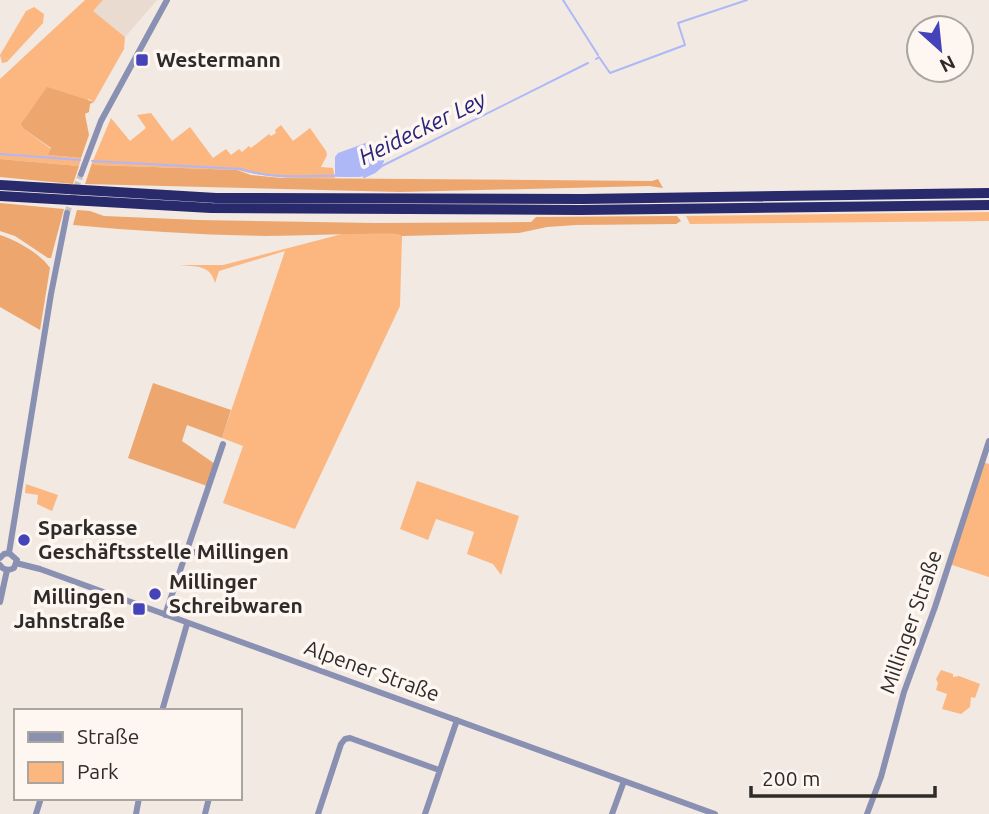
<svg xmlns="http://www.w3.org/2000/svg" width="989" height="814" font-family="Ubuntu,sans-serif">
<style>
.built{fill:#eadbd0}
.green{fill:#fcb680}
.forest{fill:#eda66e}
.water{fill:#aeb8f7}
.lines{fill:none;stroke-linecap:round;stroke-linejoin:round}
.stream{stroke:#aeb8f7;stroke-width:2}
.minor-tunnel{stroke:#cac3bd;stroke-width:6;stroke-dasharray:6 3;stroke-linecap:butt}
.minor{stroke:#8a90b2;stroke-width:6}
.highway{stroke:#282a6b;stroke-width:10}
.poi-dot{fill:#4443b9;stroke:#fef6f0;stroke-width:2.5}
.labels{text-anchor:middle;stroke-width:7;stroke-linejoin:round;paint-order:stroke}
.poi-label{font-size:21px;font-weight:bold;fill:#2e2b29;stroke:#fef6f0;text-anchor:start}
.street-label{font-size:21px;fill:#2e2b29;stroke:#fef6f0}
.water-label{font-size:23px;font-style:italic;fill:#27247a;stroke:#fef6f0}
</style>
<rect width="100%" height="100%" fill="#f1e9e2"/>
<path class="built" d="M103 0H157L125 37 92 11Z"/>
<path class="green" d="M85 0H103L93 11 125 37 124 49 94 102 89 99 24 129 51 149 49 155 81 158 79 166 0 159V79Z
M34 7 44 14 43 23 7 62 2 63 0 55 26 11Z
M151 113 172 141 190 127 213 158 226 149 231 155 239 149 242 152 249 146 251 148 269 134 271 136 276 133 275 130 281 125 293 141 310 128 326 151 327 155 321 167 333 168 335 178C300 180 270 178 237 170L96 165 92 163 111 118 130 141 146 128 137 115Z
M989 212V221L690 224 686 216Z
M346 233 399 234 402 236 400 306 295 529 223 503 243 446 222 438 285 251 219 271 215 283C210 264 196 267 179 265H223Z
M982 462 989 464V577L949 564Z
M417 481 519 516 501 575 493 564 467 554 474 532 436 519 428 540 400 529Z
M26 484 58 495 52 511 37 504 38 495 25 493Z
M941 670 953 674V677L959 676 980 684 975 698 971 697 970 707 961 714 942 709 947 694 936 690 938 683 936 679Z"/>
<path class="forest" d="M47 87 94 102 90 104 89 112 85 114 89 135 81 158 48 155 51 148 24 129 21 124Z
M0 159 79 166 73 184 0 177Z
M92 163 96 165 237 170 251 175 281 178 652 181 658 179 663 188 649 186 400 192 85 184Z
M0 203 64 209 51 258H48L15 236 0 231Z
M77 210 90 211 104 216 199 220 375 223 531 222 536 217 670 216H677L681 221 676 224 576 225 547 227 519 233 402 236 398 234C354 233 309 236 265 236 201 235 137 231 73 225Z
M0 235C16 240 41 254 50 268L40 330 0 307Z
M153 383 231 410 222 438 187 425 182 441 215 464 207 486 128 458Z"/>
<path class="water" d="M371 141 381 151 384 162C373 181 354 177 335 176V157L338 153Z"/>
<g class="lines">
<path class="stream" d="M563 0 598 55
M596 59 599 57 610 73 685 45 678 23 747 0
M0 154 80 160
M92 161 241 169C277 181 312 174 349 176
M364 177 375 172 382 166 588 63"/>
<path class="minor-tunnel" d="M67 213 81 174"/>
<path class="minor" d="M81 174 101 121 167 0
M9 553 51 294 67 213
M186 555C218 544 231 543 264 555
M0 558 4 554 9 553 17 560 14 568C9 571 3 570 0 565
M16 563 40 569 715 814
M0 602 7 570
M165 615 223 444
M162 711 187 624
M36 814 41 798
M136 814 139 798
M205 814 209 798
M318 814 341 744 345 739 350 738 439 770
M425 814 457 720
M612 814 624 781
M867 814 881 777 904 692 935 607 989 441"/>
<path class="highway" d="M0 185 216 198 583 199 989 193
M0 196 211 208 580 210 989 205"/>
</g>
<g class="poi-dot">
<rect x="135" y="53" width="14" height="14" rx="3.5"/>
<circle cx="24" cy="540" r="7"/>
<circle cx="155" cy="594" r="7"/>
<rect x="132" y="602" width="14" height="14" rx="3.5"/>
</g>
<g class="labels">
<g class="poi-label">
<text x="156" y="67">Westermann</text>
<text x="38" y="535">Sparkasse<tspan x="38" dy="24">Geschäftsstelle Millingen</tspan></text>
<text x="169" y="589">Millinger<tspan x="169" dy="24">Schreibwaren</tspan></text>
<text x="125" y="604" text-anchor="end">Millingen<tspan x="125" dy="24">Jahnstraße</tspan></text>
</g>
<g class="street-label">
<text transform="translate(911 622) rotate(-71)" y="7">Millinger Straße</text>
<text transform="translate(372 671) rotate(20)" y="7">Alpener Straße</text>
</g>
<g class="water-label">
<text transform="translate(422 128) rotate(-26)" y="8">Heidecker Ley</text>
</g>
</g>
<rect x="14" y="709" width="228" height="91" fill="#fef6f0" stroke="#aba5a0" stroke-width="2"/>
<rect x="28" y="732" width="35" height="10" fill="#8a90b2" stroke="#aba5a0" stroke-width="2"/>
<text x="77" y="744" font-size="21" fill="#2e2b29">Straße</text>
<rect x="28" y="762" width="35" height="21" fill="#fcb680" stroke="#aba5a0" stroke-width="2"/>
<text x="77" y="779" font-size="21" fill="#2e2b29">Park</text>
<g transform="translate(940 49) rotate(153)"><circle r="33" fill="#fef6f0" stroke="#aba5a0" stroke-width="2"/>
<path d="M0-5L12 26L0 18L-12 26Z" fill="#4443b9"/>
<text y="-10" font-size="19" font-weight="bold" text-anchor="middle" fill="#2e2b29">N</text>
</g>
<path d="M751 786v10h184v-10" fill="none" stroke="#2e2b29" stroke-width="3.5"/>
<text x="762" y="786" font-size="21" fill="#2e2b29" stroke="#fef6f0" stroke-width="5" paint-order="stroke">200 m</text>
</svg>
